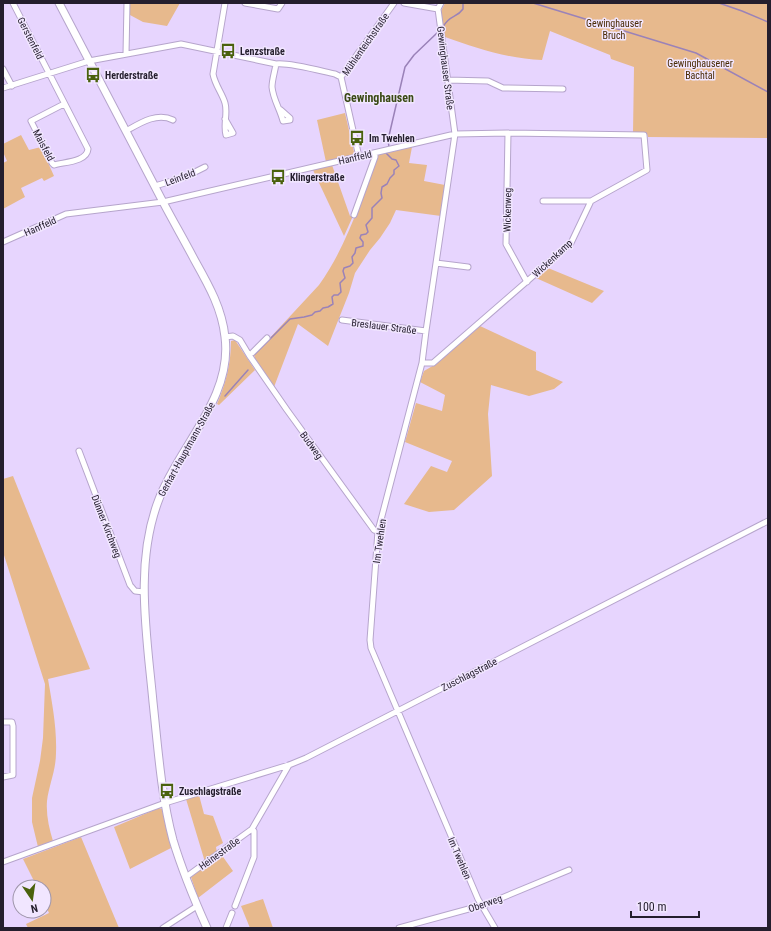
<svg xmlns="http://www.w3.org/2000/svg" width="771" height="931" font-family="'Roboto Condensed',sans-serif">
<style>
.green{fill:#e7b98d}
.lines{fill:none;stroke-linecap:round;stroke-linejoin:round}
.stream{stroke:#9a82b8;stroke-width:1.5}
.street-casing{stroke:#b6a5cc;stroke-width:7}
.secondary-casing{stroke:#b6a5cc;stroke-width:9}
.street{stroke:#fff;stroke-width:5}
.secondary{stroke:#fff;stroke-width:7}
.labels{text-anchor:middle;stroke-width:3;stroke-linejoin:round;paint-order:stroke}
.park-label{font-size:10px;fill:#492a04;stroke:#f1e6ff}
.street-label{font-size:10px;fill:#241e2d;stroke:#f1e6ff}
.poi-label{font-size:10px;font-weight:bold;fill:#241e2d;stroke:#f1e6ff;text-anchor:start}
.quarter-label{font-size:12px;font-weight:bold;fill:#394914;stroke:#f1e6ff}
</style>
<rect width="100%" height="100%" fill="#e7d5fe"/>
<path class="green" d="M130 3H180L167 26 143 22 130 15Z
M445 3H768V138L648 137 647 134 633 133 634 67 611 59 610 55 550 31 542 60C509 59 476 48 445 37L441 11Z
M345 113 354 152 352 155 326 162 317 120Z
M21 135 29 150 41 147 54 176 44 181 42 178 21 188 25 197 3 209V163L7 161 3 152V144Z
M412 147 409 163 427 165 424 181 445 185 441 216 396 210 390 223 380 238 370 250 355 273 349 293 328 346 298 324 274 387 256 362 254 355 319 285C347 246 361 199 378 155Z
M332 165 350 216H353L344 236 313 170Z
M548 268 604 291 592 303 536 278Z
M480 326 536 352V370L563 382 554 389 529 396 491 385 488 414 492 476 454 510 429 512 404 504 431 466 447 472 452 461 405 442 416 403 442 411 445 395 420 382 424 371 436 364Z
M235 340 255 370 219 405 217 404C226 383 231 363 231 341Z
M13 476 90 669 48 679C52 703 57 728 56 753 56 770 49 785 47 801 46 815 49 828 53 841L38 847 32 822V798L40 761 43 738 45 684 3 552V479Z
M199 795 204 814 213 816 223 843 216 847 217 853 205 862 186 799Z
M159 808 162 809 171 848 130 869 114 827Z
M81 837 119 928H28L26 924 49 913 44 902V887H37L23 859Z
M221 854 233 871 198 898 191 877Z
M263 899 273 928H250L241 906Z"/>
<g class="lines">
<path class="stream" d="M533 3 696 53 768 92
M719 3 742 11 768 22
M443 27C450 14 456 19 463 9V3
M389 147 388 140 405 67 414 55 437 33
M255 354 290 319 304 317 312 315 315 312 320 311 323 308 328 307 333 304 332 297 334 295H338L341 292 340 283 345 278 343 271 344 268 350 266 353 263 352 257 355 253 356 248 363 246V242L360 238 361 235 366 234 368 232 366 225 372 218V208L382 198 381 193 382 187 387 184 390 178 394 174V170L399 166 396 160 392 159 386 153
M225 396 248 370"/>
<defs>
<path id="street" d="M13 3 88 149C87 162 64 162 54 165L52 163 31 121 64 104
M225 3 213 74C215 85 222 93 225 103 228 113 223 125 226 135L233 133 225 119
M245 3 278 9 282 3
M404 3 438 9
M441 3 438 9 455 134 426 331 422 363 378 531 370 640 371 648 478 899 495 928
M126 54 127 3
M276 64C275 71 272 80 272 87 273 99 280 109 283 121L290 120V118L281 110
M3 69 12 86
M447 80 488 81 503 88 563 89
M3 88 89 61 181 44 276 64C288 62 321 71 335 74L341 77
M126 131C140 123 157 112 173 120
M508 133 506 244 527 282
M359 157 341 77 394 3
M155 186 185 177 205 167
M543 201H591
M354 215 375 157V153
M3 242 66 214 163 202 455 134 508 133 644 135 647 170 591 201 571 243 433 363H422
M436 263 468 267
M342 320 426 331
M225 337 233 336 240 340 249 355 287 410 374 530 378 531
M249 355 252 353 267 338
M79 451 130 585 135 591 144 592
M3 722H12L13 726V775L3 777
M3 862 165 803 289 765 306 758 768 521
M186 877 252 829 289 765
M235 906 254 857V831L252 829
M163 928 197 906
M226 928 232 913
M399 928 487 904 569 870"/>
<path id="secondary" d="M59 3C94 69 128 136 163 202 173 221 184 240 194 259 208 284 222 308 225 337 233 398 179 446 159 499 134 563 147 636 153 702 158 748 161 795 173 840 182 870 194 899 207 928"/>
</defs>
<use href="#street" class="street-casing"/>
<use href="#secondary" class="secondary-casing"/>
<use href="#street" class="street"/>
<use href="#secondary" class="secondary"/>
</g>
<defs>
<symbol id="bus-bare" viewBox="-9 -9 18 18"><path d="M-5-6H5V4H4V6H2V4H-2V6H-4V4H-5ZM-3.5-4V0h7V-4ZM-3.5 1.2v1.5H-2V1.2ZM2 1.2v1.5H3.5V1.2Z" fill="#4a610d" stroke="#f1e6ff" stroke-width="2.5" paint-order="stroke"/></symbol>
</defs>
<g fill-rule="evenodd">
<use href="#bus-bare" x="217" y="40" width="22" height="22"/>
<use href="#bus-bare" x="82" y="64" width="22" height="22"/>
<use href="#bus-bare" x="346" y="127" width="22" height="22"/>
<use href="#bus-bare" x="267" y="166" width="22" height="22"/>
<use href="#bus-bare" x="156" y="780" width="22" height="22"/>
</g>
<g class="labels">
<g class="park-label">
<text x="614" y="27">Gewinghauser<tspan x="614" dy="12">Bruch</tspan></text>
<text x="700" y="67">Gewinghausener<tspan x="700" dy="12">Bachtal</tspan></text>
</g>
<g class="street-label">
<text transform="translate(31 38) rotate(63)" y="4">Gerstenfeld</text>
<text transform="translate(365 44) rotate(-55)" y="4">Mühlenteichstraße</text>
<text transform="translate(446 68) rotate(83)" y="4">Gewinghauser Straße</text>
<text transform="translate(44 145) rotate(62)" y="4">Maisfeld</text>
<text transform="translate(355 157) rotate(-13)" y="4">Hanffeld</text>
<text transform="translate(180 177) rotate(-20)" y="4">Leinfeld</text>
<text transform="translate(507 210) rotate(-89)" y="4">Wickenweg</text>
<text transform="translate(40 226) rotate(-24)" y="4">Hanffeld</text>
<text transform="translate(552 258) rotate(-43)" y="4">Wickenkamp</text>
<text transform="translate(384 326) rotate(7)" y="4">Breslauer Straße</text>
<text transform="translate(312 445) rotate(54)" y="4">Budweg</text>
<text transform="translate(186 449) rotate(-61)" y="4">Gerhart-Hauptmann-Straße</text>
<text transform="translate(107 526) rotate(69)" y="4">Dünner Kirchweg</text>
<text transform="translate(379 541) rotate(-82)" y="4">Im Twehlen</text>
<text transform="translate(469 674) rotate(-27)" y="4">Zuschlagstraße</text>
<text transform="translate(219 853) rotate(-36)" y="4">Heinestraße</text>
<text transform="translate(460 858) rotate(67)" y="4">Im Twehlen</text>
<text transform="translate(485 903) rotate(-19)" y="4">Oberweg</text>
</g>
<g class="poi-label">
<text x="240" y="55">Lenzstraße</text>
<text x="105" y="79">Herderstraße</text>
<text x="369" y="142">Im Twehlen</text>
<text x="290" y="181">Klingerstraße</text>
<text x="179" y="795">Zuschlagstraße</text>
</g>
<g class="quarter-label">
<text x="379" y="102">Gewinghausen</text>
</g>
</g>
<rect width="771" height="931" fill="none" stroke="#241e2d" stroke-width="8"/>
<g transform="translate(32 899) rotate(167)"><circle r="19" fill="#f1e6ff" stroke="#9f96ab"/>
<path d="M0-3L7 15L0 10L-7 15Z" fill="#4a610d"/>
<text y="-6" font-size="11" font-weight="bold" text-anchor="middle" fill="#241e2d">N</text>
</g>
<path d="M631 911v6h68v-6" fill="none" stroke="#241e2d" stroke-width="2"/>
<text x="637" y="911" font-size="12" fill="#241e2d" stroke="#f1e6ff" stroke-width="3" paint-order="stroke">100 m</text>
</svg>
